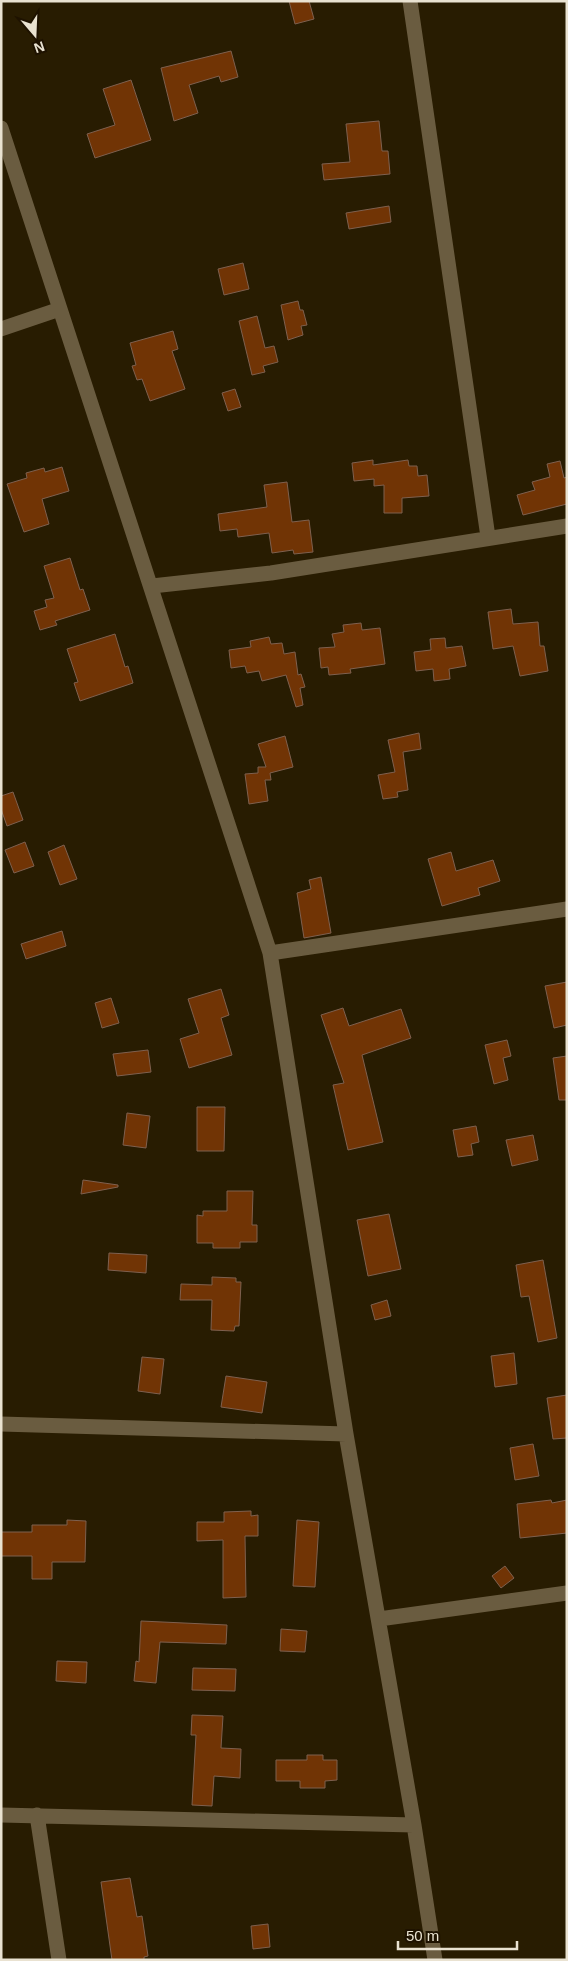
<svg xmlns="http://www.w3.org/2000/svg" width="568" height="1961" font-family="Arial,sans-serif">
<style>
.building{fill:#713405;stroke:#7e604f}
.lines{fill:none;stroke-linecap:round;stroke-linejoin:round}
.minor{stroke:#6a5c40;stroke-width:15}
</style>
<rect width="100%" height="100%" fill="#281c01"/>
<path class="building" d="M289 1H309L314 19 295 24Z
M231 51 238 77 221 82 219 76 189 85 198 113 174 121 161 68Z
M131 80 151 140 95 158 87 134 115 125 103 89Z
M379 121 382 151H388L390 174 324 180 322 164 350 162 346 124Z
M389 206 391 222 349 229 346 213Z
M243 263 249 289 224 295 218 269Z
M298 301 300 310H303L307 325 301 326 303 335 288 340 281 305Z
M257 316 265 348 274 346 278 362 263 366 265 372 252 375 239 321Z
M173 331 178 349 172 351 185 389 150 401 142 379 137 380 132 366 136 365 130 343Z
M235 389 241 407 228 411 222 393Z
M373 460V465L408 460 409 466H417L418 476 427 475 429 496 402 498V513H384V485L374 486V479L354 481 352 463Z
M560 461 564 478 567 477V504L523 515 517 495 535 490 532 482 550 477 547 464Z
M62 467 69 491 42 499 49 524 24 532 7 484 27 478 26 473 44 468 45 472Z
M287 482 292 522 309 520 313 552 294 554 293 550 272 553 269 533 238 537 237 529 220 531 218 514 267 507 264 485Z
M70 558 80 590 83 589 90 610 55 621 57 625 40 630 34 611 47 607 45 600 54 598 44 566Z
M511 609 513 624 538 622 540 646H544L548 671 520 676 513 646 493 649 488 612Z
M361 623 362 630 380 628 385 664 350 669 351 673 329 675 328 667 321 668 319 648 335 647 332 634 344 632 343 625Z
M115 634 125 667 128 666 133 683 80 701 74 683 78 682 67 649Z
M269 637 271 644 282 643 284 654 295 652 298 675 301 674 305 687 300 688 303 705 296 707 286 675 262 681 259 671 247 673 245 666 231 668 229 650 251 647 250 641Z
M445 638 446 648 462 646 466 666 449 669 450 679 434 681 433 669 416 671 414 652 431 650 430 639Z
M419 733 421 749 403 752 408 790 397 792 398 797 383 799 378 775 395 772 388 740Z
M285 736 293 767 270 773 271 780H265L268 801 249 804 245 774 258 773V767H266L258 744Z
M13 792 23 820 7 826 1 809V796Z
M25 842 34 866 14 873 5 850Z
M64 845 77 879 60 885 48 852Z
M451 852 456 871 493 860 500 881 478 888 480 895 442 906 428 859Z
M321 877 331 933 304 938 297 893 311 889 309 880Z
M62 931 66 946 26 959 21 944Z
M567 982V1025L554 1028 545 986Z
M221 989 229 1015 221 1018 232 1055 189 1068 180 1039 199 1033 188 999Z
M111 998 119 1023 102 1028 95 1003Z
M343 1008 349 1026 401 1009 411 1038 362 1055 383 1142 348 1150 333 1085 344 1083 321 1015Z
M507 1040 511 1056 503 1058 508 1080 494 1084 485 1045Z
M148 1050 151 1072 117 1076 113 1054Z
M567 1056V1100H559L553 1058Z
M197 1107H225L224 1151H197Z
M127 1113 150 1116 146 1148 123 1145Z
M476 1126 479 1142 471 1144 473 1155 458 1157 453 1130Z
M533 1135 538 1160 512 1166 506 1140Z
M83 1180 118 1185V1187L81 1194Z
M227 1191H253L252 1225H257V1242H240V1248H213V1243H197V1215L203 1216V1211H227Z
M389 1214 401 1269 368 1276 357 1220Z
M109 1253 147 1255 146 1273 108 1270Z
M543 1260 557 1338 538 1342 529 1296 521 1297 516 1265Z
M212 1277 236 1278V1282H241L239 1326H235L234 1331 211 1330 212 1300H180L181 1284 212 1285Z
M387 1300 391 1316 375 1320 371 1305Z
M514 1353 517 1384 495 1387 491 1356Z
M142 1357 164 1359 160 1394 138 1391Z
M226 1376 267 1382 262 1413 221 1407Z
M567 1395V1438L553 1439 547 1398Z
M533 1444 539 1476 515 1480 510 1448Z
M551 1500 552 1503 567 1500V1533L520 1538 517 1504Z
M251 1511V1516L258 1515V1536H245L246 1597 223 1598V1540L197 1541V1522H224V1512Z
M67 1520 86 1521 85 1562H52V1579H32V1556H1V1532H32V1525H67Z
M297 1520 319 1522 315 1587 293 1586Z
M505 1566 514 1578 501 1588 492 1576Z
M141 1621 227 1625 226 1644 160 1642 156 1683 134 1681 136 1661 139 1662Z
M281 1629 307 1631 305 1652 280 1651Z
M57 1661 87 1662 86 1683 56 1681Z
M193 1668 236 1669 235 1691 192 1690Z
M192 1715 223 1716 221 1748 241 1749 240 1778 214 1776 212 1806 192 1805 196 1735H191Z
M307 1755H323V1760H337V1780L325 1781V1788H300V1781H276V1760H307Z
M130 1878 137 1917 142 1916 148 1956 144 1957V1960H112L101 1882Z
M268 1924 270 1947 253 1949 251 1926Z"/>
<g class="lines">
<path class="minor" d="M410 1 488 537
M1 128 270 953 346 1434 414 1825 435 1960
M1 329 60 309
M152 586 271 573 567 526
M270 953 567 909
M1 1424 346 1434
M379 1619 567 1593
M1 1815 414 1825
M37 1815 59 1960"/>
</g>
<rect width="568" height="1961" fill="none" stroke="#e9e2d1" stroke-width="5"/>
<g transform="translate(35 35) rotate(161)" stroke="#1e1200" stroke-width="4" paint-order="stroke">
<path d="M0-4L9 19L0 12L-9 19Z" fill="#e9e2d1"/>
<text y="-8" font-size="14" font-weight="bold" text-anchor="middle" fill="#e9e2d1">N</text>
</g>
<path d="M398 1941v8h119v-8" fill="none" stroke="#e9e2d1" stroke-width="2.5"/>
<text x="406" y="1941" font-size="15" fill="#e9e2d1" stroke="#1e1200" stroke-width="4" paint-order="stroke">50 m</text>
</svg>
